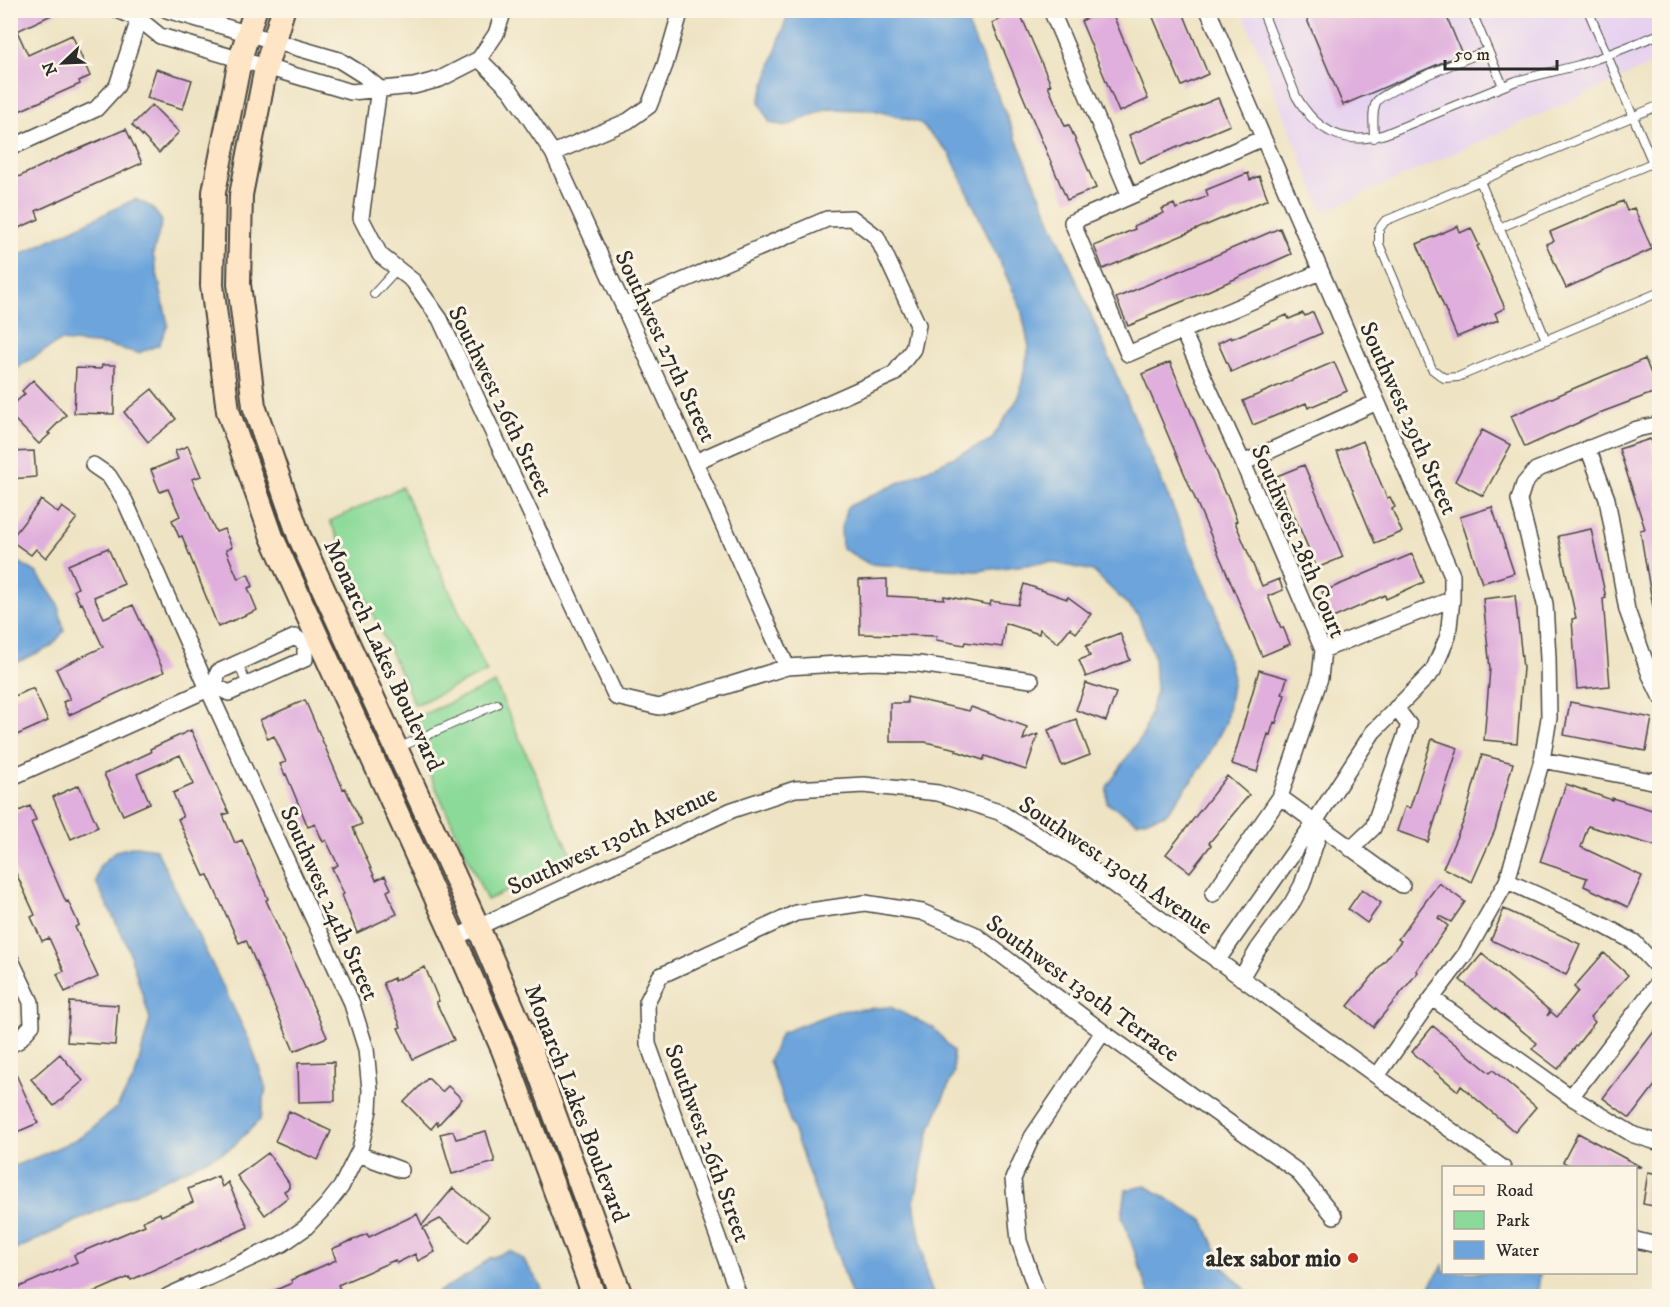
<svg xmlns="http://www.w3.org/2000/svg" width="1670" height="1307" font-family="'IM FELL DW Pica',serif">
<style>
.built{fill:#e6d2f0}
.green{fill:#8bda99;stroke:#5b8262;stroke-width:1.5}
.water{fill:#6ca4db;stroke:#4c6883;stroke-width:1.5}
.building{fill:#e0afdd}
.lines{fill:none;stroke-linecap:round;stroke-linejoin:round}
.lane-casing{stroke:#484742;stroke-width:10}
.street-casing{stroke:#484742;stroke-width:18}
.secondary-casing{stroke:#484742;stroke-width:26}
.lane{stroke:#fff;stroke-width:8}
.street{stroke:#fff;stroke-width:15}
.secondary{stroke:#fee5c5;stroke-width:22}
.poi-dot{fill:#c8321e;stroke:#fcf5e5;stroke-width:2}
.labels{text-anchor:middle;stroke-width:6;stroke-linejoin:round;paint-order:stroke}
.street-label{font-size:24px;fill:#2b2b2b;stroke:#fcf5e5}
.poi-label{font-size:24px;font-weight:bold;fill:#2b2b2b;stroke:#fcf5e5;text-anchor:end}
</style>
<rect width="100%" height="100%" fill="#fcf5e5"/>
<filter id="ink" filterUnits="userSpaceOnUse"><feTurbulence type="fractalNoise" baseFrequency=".0167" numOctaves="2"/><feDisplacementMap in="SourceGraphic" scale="12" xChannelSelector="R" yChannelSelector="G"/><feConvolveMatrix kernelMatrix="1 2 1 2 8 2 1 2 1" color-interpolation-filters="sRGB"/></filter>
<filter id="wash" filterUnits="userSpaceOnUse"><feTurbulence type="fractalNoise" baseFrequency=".008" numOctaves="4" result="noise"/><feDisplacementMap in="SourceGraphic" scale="24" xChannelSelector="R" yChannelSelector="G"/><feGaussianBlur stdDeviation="1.35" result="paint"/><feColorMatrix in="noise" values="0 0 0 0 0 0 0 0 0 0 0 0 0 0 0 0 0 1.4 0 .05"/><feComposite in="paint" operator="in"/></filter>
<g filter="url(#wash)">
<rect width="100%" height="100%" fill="#eee3c3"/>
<path class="built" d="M1242 11H1659V61L1323 212Z"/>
<path class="green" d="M402 487 487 672 415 705 330 521Z
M495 683 574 861 487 900 406 722Z"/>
<path class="water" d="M789 11H962L1215 607 1233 678 1226 722 1202 767 1166 814 1137 822 1107 803V787L1144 733 1156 691 1154 656 1138 615 1093 571 1050 562 976 571 869 564 842 548 841 528 847 507 991 440 1019 397 1029 347 1021 308 950 154 920 123 874 110 827 109 787 126 770 123 759 102Z
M135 199 152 207 162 221 153 254 168 325 159 345 138 353 106 345 60 341 23 364 11 374V259Z
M10 557 37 573 58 604 64 631 51 647 11 665Z
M136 846 156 849 250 1042 266 1088 260 1120 231 1148 11 1252V1167L42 1155 81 1137 117 1107 135 1077 150 1019 127 945 96 882 99 867 116 851Z
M890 1007 934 1028 953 1051 954 1072 929 1132 914 1203 927 1278 934 1296H852L769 1061 781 1033 838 1011Z
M1146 1186 1203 1220 1225 1269 1252 1296H1150L1122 1216 1126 1190Z
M510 1251 523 1259 541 1286 543 1296H431L468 1275 490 1258Z
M1443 1265 1444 1272 1540 1273 1538 1291 1528 1296H1424Z"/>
<g id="blocks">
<path class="building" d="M10 10H62L17 31 28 55 72 35 90 76 79 81 80 84 10 115Z
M1105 10H1111L1148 99 1119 112 1081 21Z
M1150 10H1182L1208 74 1182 86Z
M1303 10H1444L1462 54 1343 105Z
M1019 11 1051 85 1048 86 1065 126 1069 125 1096 188 1067 200 992 23Z
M156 69 192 80 183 109 147 98Z
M1218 98 1230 125 1140 163 1129 135Z
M152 105 179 132 159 153 132 125Z
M126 129 142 163 36 211 39 219 14 230 10 223V181L58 158Z
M1248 173 1250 180 1259 176 1268 199 1103 269 1094 246 1135 229 1134 226 1164 213 1162 209 1174 204 1176 209 1208 196 1206 190Z
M1623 201 1627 211 1634 208 1652 249 1566 288 1546 244 1554 241 1550 232Z
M1458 226 1460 233 1471 228 1479 245 1477 246 1505 308 1495 313 1498 320 1457 337 1417 244Z
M1280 228 1291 254 1201 294 1147 316 1148 318 1128 326 1116 298Z
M1313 312 1322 333 1231 372 1218 343 1230 337 1231 339 1287 315 1289 319 1303 313 1305 316Z
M1645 359 1658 391 1602 412 1525 447 1511 416 1577 387Z
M1170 362 1225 494H1227L1237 521 1235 522 1262 586 1279 579 1283 590 1268 596 1281 628 1283 627 1290 644 1262 656 1142 374Z
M1334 362 1347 391 1308 408 1306 403 1253 425 1243 401Z
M102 365H115L114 414 74 413 76 368 101 369Z
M33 380 66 415 48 433 50 434 39 444 10 415V407L25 394 22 391Z
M152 389 176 419 148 442 124 412Z
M1482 430 1511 445 1483 496 1455 481Z
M1650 439 1659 469V607H1653L1640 530 1645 529 1619 449Z
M1363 441 1387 498 1390 497 1395 507 1392 509 1402 532 1375 543 1337 452Z
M188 446 201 476 192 479 216 532 224 529 232 547 226 550 238 579 248 574 253 586 248 588 257 610 218 627 182 536 179 537 172 520 180 516 168 489 160 492 151 470 178 459 175 451Z
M34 451 36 477 10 479V452Z
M1304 465 1343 557 1317 568 1277 476Z
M41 500 58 513 62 507 77 518 46 558 36 549 31 555 10 540Z
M1492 507 1514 573 1482 583 1460 517Z
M1591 529 1606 598 1603 599 1610 686 1577 689 1572 619 1576 618 1558 536Z
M108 548 124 584 94 597 104 618 133 605 164 672 69 715 63 702 70 699 56 669 103 647 82 603 80 604 74 590 78 588 68 565Z
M1412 554 1424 582 1386 599 1385 595 1333 618 1322 592Z
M887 579V596L944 599V596L990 605 991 601 1018 605 1024 584 1067 599 1068 597 1091 614 1076 633 1070 628 1058 643 1040 629 1039 634 1005 623 1002 647 965 642 964 645 936 640 937 636 860 634 859 580Z
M1515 595 1523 668 1517 743 1484 740 1490 669 1483 599Z
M1120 633 1130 660 1086 677 1079 660 1090 656 1086 646Z
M1259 670 1287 678 1282 694 1285 695 1276 723 1274 722 1270 735 1268 734 1257 772 1232 764Z
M1086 683 1116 693 1106 721 1076 710Z
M33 688 48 721 10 738V698Z
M907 697 969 711 971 707 1027 727 1023 740 1038 734 1026 770 985 756 983 760 956 751 957 749 925 742H890V703H907Z
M305 700 343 789 345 788 362 824 353 828 376 880 385 876 391 889 387 891 397 914 357 933 342 895 344 894 332 868 338 865 326 840 323 842 315 824 308 827 286 774 285 775 280 764 286 762 274 736 268 739 260 720Z
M1570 702 1652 718 1646 751 1564 735Z
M1076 719 1090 755 1062 766 1048 730Z
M191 730 229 813 223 815 235 843 242 840 268 899 266 900 327 1037 294 1051 246 940 239 943 208 875 204 876 178 819 183 817 173 793 194 784 180 755 137 774 150 803 123 815 104 774 151 752 150 749Z
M1432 739 1458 748 1428 842 1397 831 1405 807 1410 808Z
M1482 755 1513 763 1495 830 1472 882 1443 868 1464 820Z
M1227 776 1249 795 1209 843 1211 845 1190 872 1166 854Z
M1566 784 1612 800V798L1659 812V847L1588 826 1581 847 1642 876 1628 907 1584 886 1587 878 1540 862Z
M79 785 98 827 71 839 53 797Z
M30 806 36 820 31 823 66 902 68 901 79 925 75 927 98 977 65 992 57 974 64 971 49 938 42 941 31 917 35 915 10 860V815Z
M1439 883 1465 902 1451 922 1439 916 1438 918 1448 926 1416 971 1418 972 1373 1027 1348 1006 1401 941 1398 939Z
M1362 889 1381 903 1367 923 1348 909Z
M1504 909 1580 944 1566 975 1491 940Z
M1604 953 1628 975 1590 1017 1595 1022 1558 1069 1532 1049 1537 1043 1460 980 1482 954 1550 1011 1547 1016 1551 1012 1557 1017 1578 991 1574 987Z
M425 967 439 1001 436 1002 454 1040 413 1059 398 1028 401 1027 383 983 394 978V981Z
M70 1002 118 1005 115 1045 67 1042Z
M1659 1025V1080L1630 1118 1603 1098Z
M1433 1026 1490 1073 1493 1070 1536 1107 1515 1132 1461 1086 1458 1091 1412 1052Z
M60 1054 83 1081 54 1106 31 1079Z
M10 1061 38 1123 10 1135Z
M334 1062 335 1101 299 1102 298 1063Z
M428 1078 442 1092 448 1086 462 1099 438 1125 437 1122 431 1129 404 1102Z
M289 1111 331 1131 318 1160 275 1141Z
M453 1131 456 1139 486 1131 495 1162 452 1174 440 1134Z
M1578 1133 1641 1167H1573L1563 1162Z
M268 1153 289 1183V1188L284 1191 288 1197 265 1215 237 1176Z
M1648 1172 1659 1174V1207L1643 1204Z
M218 1176 222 1187 228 1182 248 1227 131 1280 129 1277 86 1296H10V1291L77 1262 74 1255 145 1225 143 1221 160 1213 161 1216 193 1202 188 1189Z
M453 1188 489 1217 468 1242 440 1219 423 1228 435 1252 418 1261 415 1254 397 1263 395 1260 338 1285 343 1296H262L292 1283 291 1280 336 1260 332 1249 367 1234 369 1237 417 1214 422 1225Z"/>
</g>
</g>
<g filter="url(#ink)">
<use href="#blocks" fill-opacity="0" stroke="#484742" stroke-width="1.5"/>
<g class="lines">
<defs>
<path id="lane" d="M1262 10 1296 96C1316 131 1345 147 1385 134L1516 81 1579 65 1607 55 1588 10
M1471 10 1503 86
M1660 34 1607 55 1660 180
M1660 105 1385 221 1379 229V244L1432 369 1444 378 1458 377 1660 292
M1374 138C1374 127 1371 110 1377 101 1386 89 1469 58 1488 50
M1480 181 1546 340
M1499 228 1652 163
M374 294 397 269
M238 663 247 685
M398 748 497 704"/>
<path id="street" d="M117 10 139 19 160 36 351 92 414 86 440 79 479 59 496 34 504 10
M167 10 339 60 363 75 379 88
M1051 10 1130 196
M1208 10 1452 575V599L1448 636 1433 671 1373 732 1314 823 1217 961
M479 59 511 91 553 153 695 462 787 667
M379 88 361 218 380 255 413 281 440 319 616 697 659 707 787 667 872 662 919 664 1031 680
M1263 138 1072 222 1128 354 1320 272
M10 148 96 109 117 86 139 19
M553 153 628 121 649 106 665 65 681 10
M624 306 827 219 852 218 877 237 918 325 913 349 894 374 695 462
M1183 332 1243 463 1323 650 1320 678 1280 797 1213 894
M1588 448 1607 499 1627 610 1650 675 1660 696
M1243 463 1377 402
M93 465 109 476 125 501 208 689 351 1001 366 1049 370 1090 369 1110 360 1149 341 1187 326 1206 305 1228 282 1244 168 1296
M295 637 305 644V659L229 693 215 686 218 672Z
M1323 650 1452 599
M1542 760 1652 781 1660 778
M10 778 215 686
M1280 797 1402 885
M1351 849 1373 828 1409 725 1396 708
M1507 881 1599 923 1634 942 1660 970
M454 938 732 810 795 789 864 785 938 793 999 812 1078 859 1503 1168
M10 958 31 1002 32 1025 18 1041 10 1045
M1241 978 1258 949 1292 903 1302 885 1318 836 1314 823
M1432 998 1571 1097 1634 1135 1660 1143
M1377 1076 1432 998 1466 953 1507 881 1542 760 1549 718 1548 658 1545 604 1519 500 1524 484 1536 470 1637 429 1660 424
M1571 1097 1660 980
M358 1154 401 1170
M1636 1240 1660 1246
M739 1296 648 1044 647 1002 660 976 796 913 865 903 922 912 974 934 1103 1032 1297 1171 1334 1216
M1038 1296 1019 1241 1013 1179 1032 1137 1103 1032"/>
<path id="secondary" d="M255 10 240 60 214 192 212 285 228 411 272 537 454 938 503 1050 594 1296
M283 10 266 67 241 195 239 284 254 406 299 536 478 927 531 1050 621 1296"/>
</defs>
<use href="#lane" class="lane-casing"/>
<use href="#street" class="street-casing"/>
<use href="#secondary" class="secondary-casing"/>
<use href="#lane" class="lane"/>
<use href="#street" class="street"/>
<use href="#secondary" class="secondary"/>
</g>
</g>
<circle class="poi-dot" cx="1353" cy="1258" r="6"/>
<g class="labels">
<g class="street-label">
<text transform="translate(666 346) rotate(65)" y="8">Southwest 27th Street</text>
<text transform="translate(501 401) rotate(64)" y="8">Southwest 26th Street</text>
<text transform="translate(1409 418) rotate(66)" y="8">Southwest 29th Street</text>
<text transform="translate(1299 541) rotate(67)" y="8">Southwest 28th Court</text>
<text transform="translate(384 655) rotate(65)" y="8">Monarch Lakes Boulevard</text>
<text transform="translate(612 840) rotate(-25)" y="8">Southwest 130th Avenue</text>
<text transform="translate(1116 865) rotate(34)" y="8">Southwest 130th Avenue</text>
<text transform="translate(330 903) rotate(66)" y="8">Southwest 24th Street</text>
<text transform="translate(1083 988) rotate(36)" y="8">Southwest 130th Terrace</text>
<text transform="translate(577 1103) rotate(69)" y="8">Monarch Lakes Boulevard</text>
<text transform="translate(708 1143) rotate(70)" y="8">Southwest 26th Street</text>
</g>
<g class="poi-label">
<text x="1341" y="1266">alex sabor mio</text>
</g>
</g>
<rect width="1670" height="1307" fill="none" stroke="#fcf5e5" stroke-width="36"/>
<rect x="1442" y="1166" width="195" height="108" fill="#fcf5e5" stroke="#a8a49b" stroke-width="1.5"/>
<rect x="1454" y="1186" width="30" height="9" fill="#fee5c5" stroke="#a8a49b" stroke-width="1.5"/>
<text x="1496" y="1196" font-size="18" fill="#2b2b2b">Road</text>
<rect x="1454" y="1211" width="30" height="18" fill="#8bda99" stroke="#a8a49b" stroke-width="1.5"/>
<text x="1496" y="1226" font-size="18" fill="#2b2b2b">Park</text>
<rect x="1454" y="1241" width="30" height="18" fill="#6ca4db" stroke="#a8a49b" stroke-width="1.5"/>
<text x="1496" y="1256" font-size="18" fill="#2b2b2b">Water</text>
<g transform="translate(63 63) rotate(247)" stroke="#fcf5e5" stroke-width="4.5" paint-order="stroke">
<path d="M0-4.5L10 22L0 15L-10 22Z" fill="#2b2b2b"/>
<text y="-9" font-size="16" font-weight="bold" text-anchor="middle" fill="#2b2b2b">N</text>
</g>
<path d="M1445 60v9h112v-9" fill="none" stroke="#2b2b2b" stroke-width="3"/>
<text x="1454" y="60" font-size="18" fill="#2b2b2b" stroke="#fcf5e5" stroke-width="4.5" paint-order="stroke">50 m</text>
</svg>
